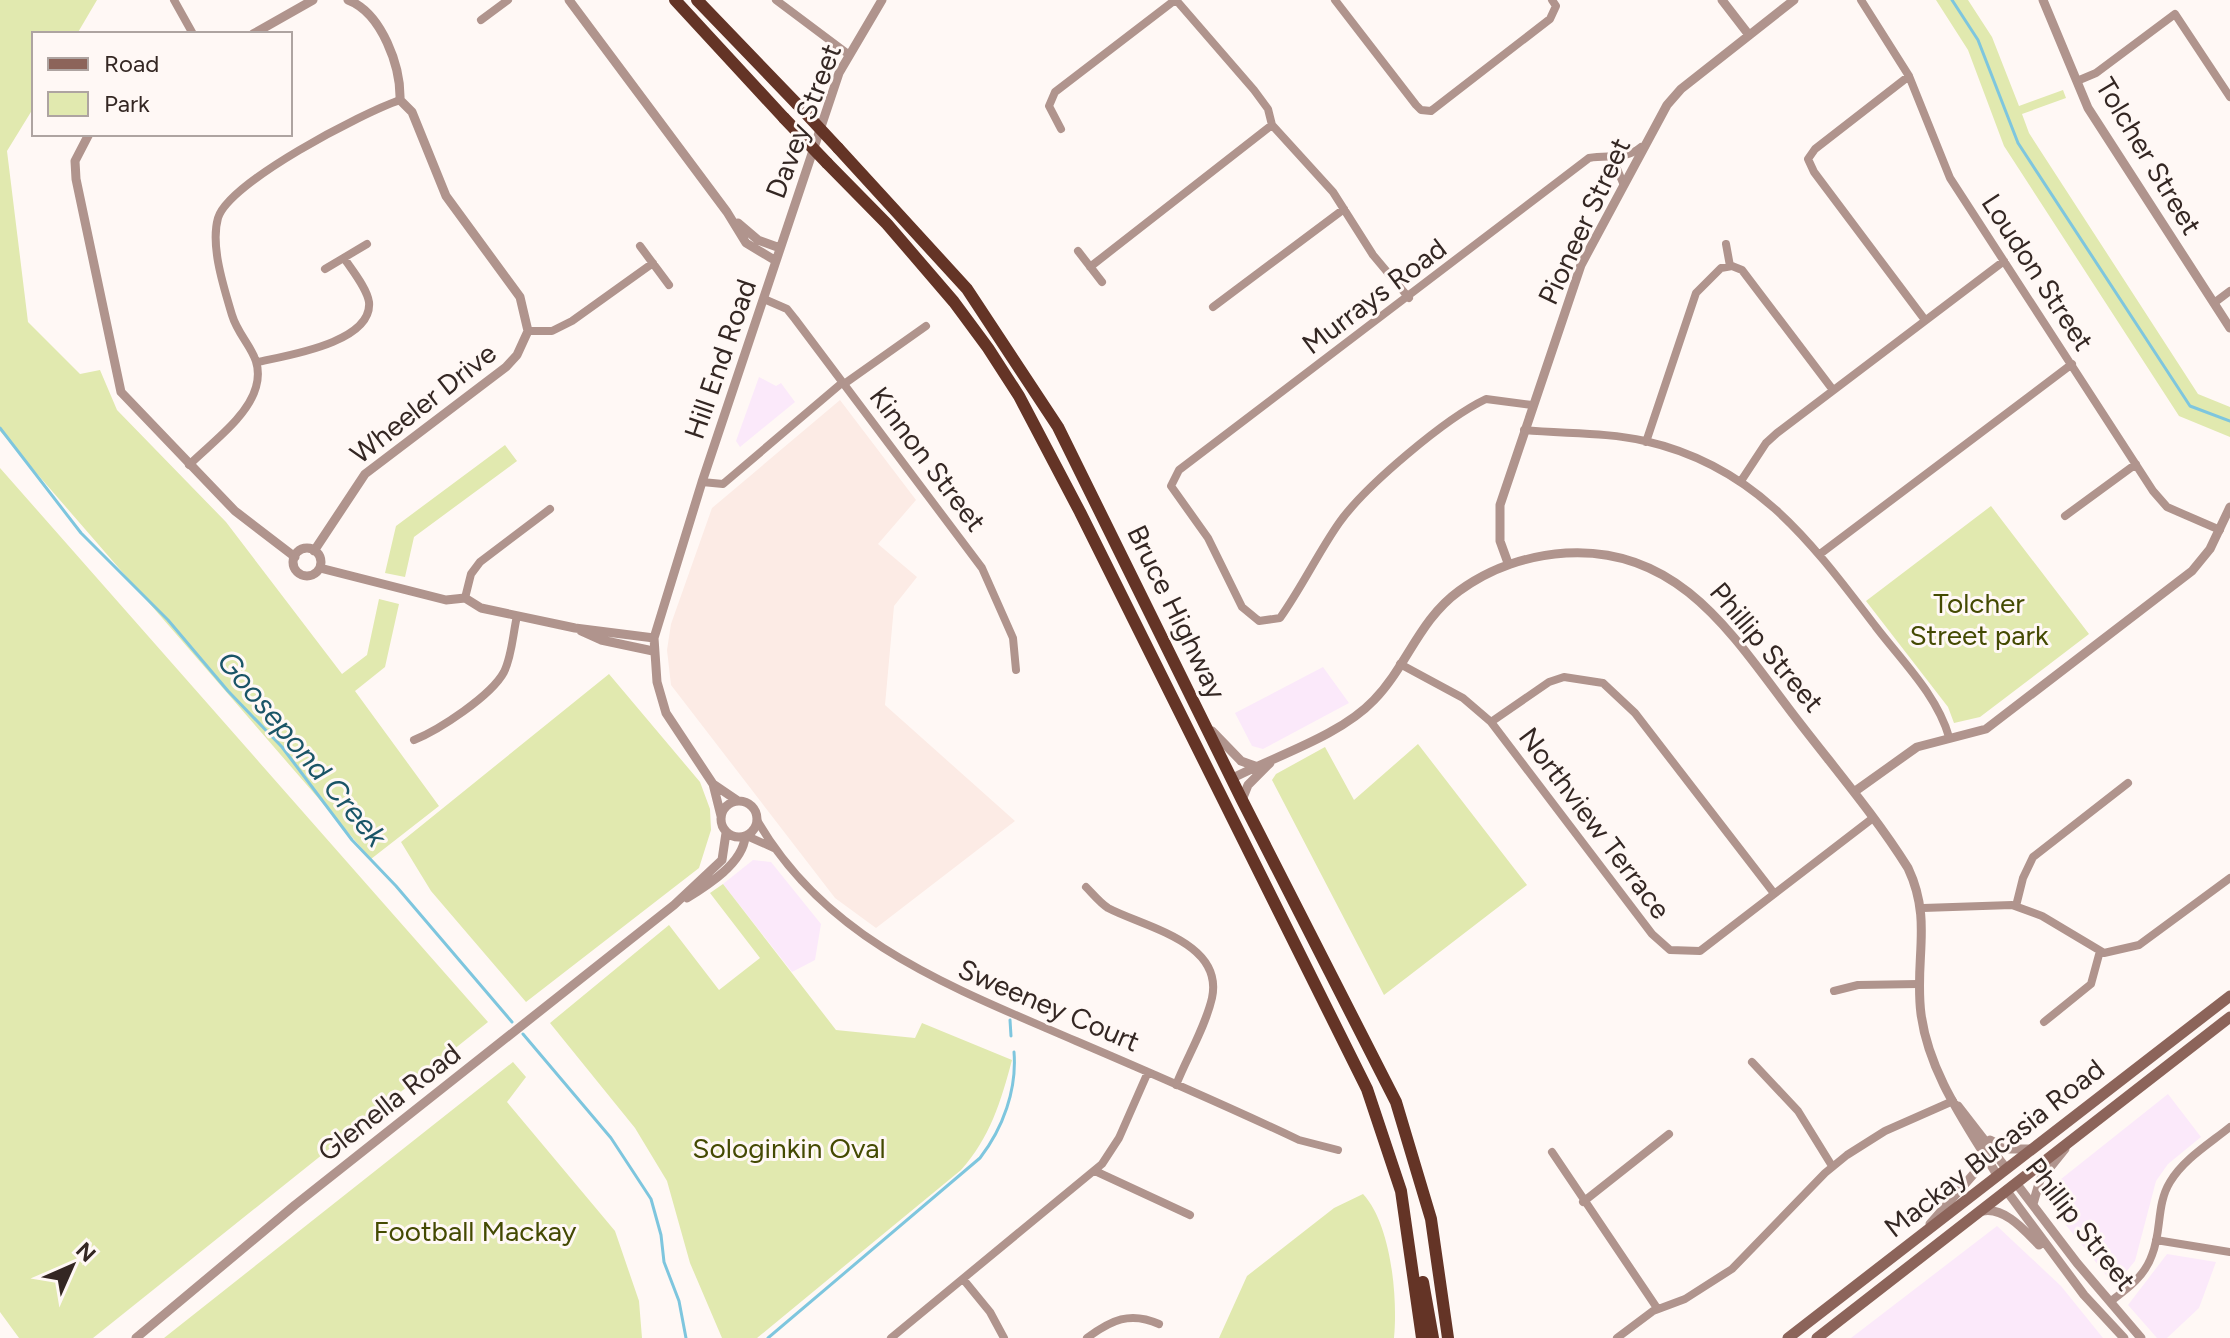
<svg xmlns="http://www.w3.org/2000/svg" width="2230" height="1338" font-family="Figtree,sans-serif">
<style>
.commercial{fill:#fbe9fa}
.built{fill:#fcebe5}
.green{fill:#e1e9af}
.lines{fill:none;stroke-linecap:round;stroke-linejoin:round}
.stream{stroke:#7ec6de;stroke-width:3}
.minor{stroke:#b0948d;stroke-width:8}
.tertiary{stroke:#b0948d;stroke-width:9}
.secondary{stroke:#8c645a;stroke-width:11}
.trunk{stroke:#643426;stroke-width:12}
.trunk-bridge{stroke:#643426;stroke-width:12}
.labels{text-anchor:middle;stroke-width:6;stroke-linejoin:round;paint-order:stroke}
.street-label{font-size:28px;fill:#342723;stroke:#fff8f5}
.park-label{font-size:28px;fill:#444a02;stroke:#fff8f5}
.water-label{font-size:30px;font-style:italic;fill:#1a5567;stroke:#fff8f5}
</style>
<rect width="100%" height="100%" fill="#fff8f5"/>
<path class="commercial" d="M759 377 776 386 781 383 795 402 740 447 736 441Z
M1323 667 1349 703 1263 749 1252 746 1235 713Z
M753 860 771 862 821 924 815 960 792 972 723 884Z
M2168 1094 2201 1137 2168 1164 2156 1181 2135 1261 2121 1278 2111 1281 2045 1199 2046 1191Z
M1997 1226 2061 1286 2103 1338H1851Z
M2167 1254 2216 1262 2199 1308 2167 1338H2157L2128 1305Z"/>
<path class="built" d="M840 400 916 500 878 544 917 577 894 606 885 705 1015 821 876 928 835 898 671 685 667 650 671 624 712 508Z"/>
<path class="green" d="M0 0H97L77 34H34V107L7 151 28 322 80 374 100 370 117 410 226 522 342 674 367 655 379 599 399 604 385 667 355 691 439 806 371 859 0 431Z
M1936 0H1968L1992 37 2019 106 2063 90 2066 98 2022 114 2029 133 2198 394 2230 407V437L2179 416 2004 146 1968 50Z
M505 445 517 461 414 537 405 577 385 573 396 526Z
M0 468 488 1022 93 1338H19L0 1312Z
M1991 506 2089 634 1980 717 1954 723 1948 707 1866 601Z
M609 674 700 782 710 809 711 830 699 868 526 1002 431 891 401 842Z
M1418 744 1527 885 1384 995 1272 780 1276 774 1325 747 1354 800Z
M723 884 836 1030 915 1038 922 1023 1012 1060C1001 1101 990 1138 961 1170L757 1338H722L690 1263 667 1181 635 1128 550 1023 669 925 719 990 760 958 710 893Z
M513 1062 526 1077 507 1102 615 1231 639 1301 642 1338H164Z
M1363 1194C1391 1224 1398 1297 1394 1338H1219L1247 1276 1334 1208Z"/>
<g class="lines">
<path class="stream" d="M1952 0 1978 40 2018 143 2190 406 2230 421
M0 428 81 533 168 620 228 691 282 747 352 840 396 886 512 1022
M1010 1020 1011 1036
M523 1034 611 1138 651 1199 661 1235 664 1262 679 1301 686 1338
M768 1338 980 1158C1003 1128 1017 1090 1014 1052"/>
<path class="minor" d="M174 0 193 34
M776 0 848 54
M1176 0 1254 90 1268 109 1272 125 1333 192 1373 255 1409 298
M1335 0 1416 105 1421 110 1431 111 1550 19 1556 6 1552 0
M1861 0 1909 76 1950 178 2153 491 2167 507 2220 530
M481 20 508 0
M1909 76 1815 149 1808 159 1814 172 1925 320
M2077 81 2096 73 2175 14 2230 97
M1061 129 1049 106 1055 92 1175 0
M1613 159 1623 183
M1726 244 1730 266
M640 246 669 285
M1078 251 1102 282
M1090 267 1272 125
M325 269 367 244
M764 299 787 309 795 319 982 568 1013 638 1016 670
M2214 303 2230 291
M1213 307 1344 209
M528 331H552L572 321 653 263
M258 362C284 356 373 343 369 302 367 288 352 270 344 258
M844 384 926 326
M1532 405 1486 399C1446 418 1365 486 1339 523 1318 553 1302 587 1280 618L1259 621 1242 607 1208 538 1171 486 1179 470 1589 158C1609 154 1624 161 1641 147
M1524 430C1565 434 1605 432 1645 441 1756 466 1811 542 1876 627 1902 661 1937 695 1949 737
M1646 442 1696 293 1721 268 1732 266 1742 270 1833 390
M189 465C210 444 248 417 256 387 265 355 240 342 232 315 224 288 210 246 218 218 229 182 362 113 400 100
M1741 481 1766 443 1777 433 2004 261
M702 482 723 484 843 382
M2065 516 2136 464
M1820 554 2072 364
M465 598 471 574 480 562 550 509
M1400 664 1463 698 1491 722 1652 934 1670 950 1700 951 1873 818
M1491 722 1549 682 1564 677 1603 683 1635 713 1773 892
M414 740C439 730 491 696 504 672 512 656 513 633 517 616
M757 820C827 942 954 988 1076 1041 1151 1073 1225 1105 1299 1140L1338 1150
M747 836 774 848
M1086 887C1093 894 1100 903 1108 908 1144 927 1224 942 1212 998 1205 1028 1187 1057 1176 1085
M2016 906 2023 878 2033 857 2128 783
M1923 908 2012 905 2042 916 2104 953 2139 945 2230 878
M1834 991 1858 985 1918 984
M2044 1022 2091 984 2100 951
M1752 1062 1798 1111 1832 1166
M1552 1152 1657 1308
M1095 1171 1190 1215
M1583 1202 1669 1134
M2156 1240 2230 1252
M963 1279 990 1312 1004 1338
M2111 1301C2127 1289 2145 1276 2152 1255 2162 1231 2156 1205 2170 1182 2184 1159 2209 1144 2230 1127
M891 1338 1102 1164 1119 1138 1148 1072
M1087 1338C1111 1320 1130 1311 1159 1324
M1617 1338 1653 1311 1685 1299 1732 1269 1825 1173 1847 1155 1885 1131 1953 1101"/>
<path class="tertiary" d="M569 0 727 212 746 243 776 261
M1722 0 1749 35
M2043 0 2088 108 2230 328
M253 34 313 0
M89 134 75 161 76 179 121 392 235 511 295 557
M738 223 758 240 780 248
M293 562a14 14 0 1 1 28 0a14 14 0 1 1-28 0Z
M314 551 365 474 506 367 517 355 528 331 520 297 446 196 412 112 400 100C401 67 382 13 348 0
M1508 563 1500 541V505L1581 265 1667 105 1681 89 1794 0
M320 568 446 600 465 598 481 608 575 628 654 638
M581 631 601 640 653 651
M1212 731 1241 761 1255 766
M1231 779C1275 756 1340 736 1374 700 1407 666 1419 620 1459 591 1492 567 1526 556 1566 553 1683 546 1736 641 1799 722 1836 770 1876 817 1908 868 1933 921 1914 959 1921 1014 1929 1074 1967 1125 1997 1175
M713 784 721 816
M1854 792 1917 747 1986 729 2192 571 2210 549 2230 507
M1242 800 1248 785 1270 763
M721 819a18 18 0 1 1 36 0a18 18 0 1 1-36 0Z
M738 801 713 784 666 713 657 682 654 638 702 482 839 73 882 0
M687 898C708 885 743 863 745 837
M1958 1106 2006 1168
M1990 1140 2008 1149H2031
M2016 1183 2077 1263 2141 1338
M2006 1190 2084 1295 2124 1338
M2033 1204 2040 1180 2065 1149
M1983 1211C2005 1207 2025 1231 2039 1245
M1930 1224 1978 1169 1982 1154
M136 1338 295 1205 674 905 722 860 726 833"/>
<path class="secondary" d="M1788 1338 2230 996
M1817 1338 2230 1017"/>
<path class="trunk" d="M675 0 784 118
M697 0 797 104
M838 148 967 289 1058 427 1242 800 1396 1102 1431 1219 1448 1338
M827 163 887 224 954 302 988 348 1019 396 1080 512 1367 1089 1401 1191 1422 1338
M1423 1282 1433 1338"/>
<path class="trunk-bridge" d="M797 104 838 148
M784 118 827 163"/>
</g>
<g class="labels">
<g class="street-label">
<text transform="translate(803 121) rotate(-69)" y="10">Davey Street</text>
<text transform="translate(2149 156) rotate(59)" y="10">Tolcher Street</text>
<text transform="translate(1584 221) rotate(-65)" y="10">Pioneer Street</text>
<text transform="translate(2038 272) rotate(57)" y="10">Loudon Street</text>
<text transform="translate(1374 296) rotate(-37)" y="10">Murrays Road</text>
<text transform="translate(720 359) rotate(-71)" y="10">Hill End Road</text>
<text transform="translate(423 403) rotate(-38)" y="10">Wheeler Drive</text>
<text transform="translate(928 459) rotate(53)" y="10">Kinnon Street</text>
<text transform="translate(1177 612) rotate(64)" y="10">Bruce Highway</text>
<text transform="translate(1767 647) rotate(50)" y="10">Phillip Street</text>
<text transform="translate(1595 823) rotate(53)" y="10">Northview Terrace</text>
<text transform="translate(1049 1005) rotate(23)" y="10">Sweeney Court</text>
<text transform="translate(389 1102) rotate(-38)" y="10">Glenella Road</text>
<text transform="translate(1994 1148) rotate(-38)" y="10">Mackay Bucasia Road</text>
<text transform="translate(2081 1224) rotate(52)" y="10">Phillip Street</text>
</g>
<g class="park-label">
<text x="1979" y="613">Tolcher<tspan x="1979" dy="32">Street park</tspan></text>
<text x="789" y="1158">Sologinkin Oval</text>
<text x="475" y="1241">Football Mackay</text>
</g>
<g class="water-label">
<text transform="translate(302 749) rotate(50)" y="10">Goosepond Creek</text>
</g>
</g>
<rect x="32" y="32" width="260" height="104" fill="#fff8f5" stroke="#aea4a1" stroke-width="2"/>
<rect x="48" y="58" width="40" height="12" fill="#8c645a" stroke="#aea4a1" stroke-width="2"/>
<text x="104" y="72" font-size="24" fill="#342723">Road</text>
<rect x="48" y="92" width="40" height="24" fill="#e1e9af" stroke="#aea4a1" stroke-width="2"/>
<text x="104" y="112" font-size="24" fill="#342723">Park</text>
<g transform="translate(72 1266) rotate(45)" stroke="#fff8f5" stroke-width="6" paint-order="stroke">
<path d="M0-6L14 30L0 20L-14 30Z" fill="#342723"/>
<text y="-12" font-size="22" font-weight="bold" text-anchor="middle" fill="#342723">N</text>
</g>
</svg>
